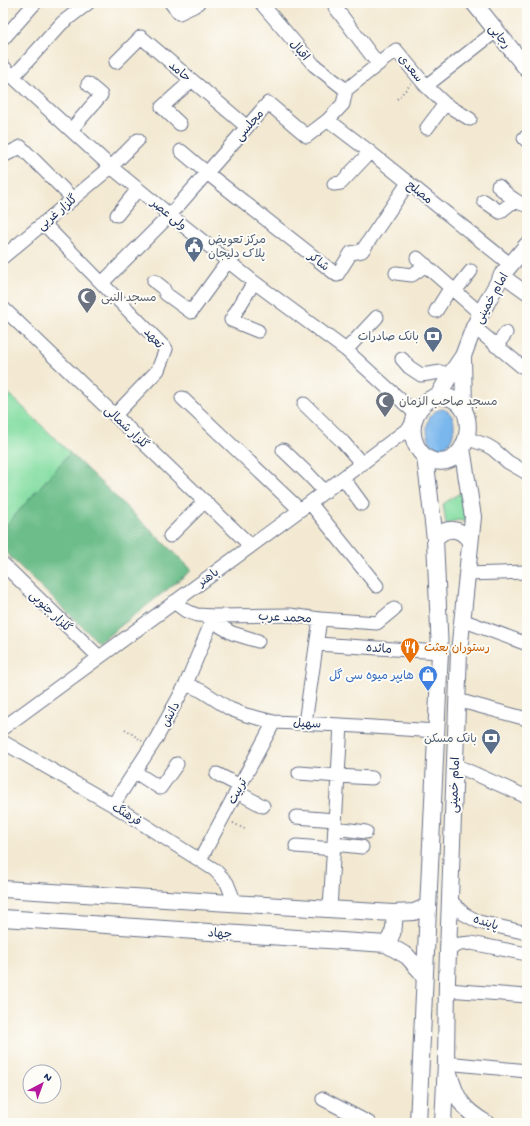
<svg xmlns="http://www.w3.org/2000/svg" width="530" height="1126" font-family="'Gochi Hand','Playpen Sans Arabic',sans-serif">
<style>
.green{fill:#85dea3;stroke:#508680}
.forest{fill:#6cbd89;stroke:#447674}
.water{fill:#7ab7ed;stroke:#4a73a6}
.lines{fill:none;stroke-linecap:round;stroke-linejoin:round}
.minor-casing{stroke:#677087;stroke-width:15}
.major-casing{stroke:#677087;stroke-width:18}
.path{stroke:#677087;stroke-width:2;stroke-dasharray:1 3;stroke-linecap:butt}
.minor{stroke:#fff;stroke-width:13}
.major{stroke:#fff;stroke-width:16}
.labels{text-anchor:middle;stroke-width:4;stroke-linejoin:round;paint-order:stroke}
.street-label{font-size:12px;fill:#1b2f5e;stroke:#fdfcf7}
.service-label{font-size:12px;fill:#4e5e75;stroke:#fdfcf7;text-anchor:end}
.worship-label{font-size:12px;fill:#5b616d;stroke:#fdfcf7;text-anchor:start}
.food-label{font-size:12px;fill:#c56008;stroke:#fdfcf7;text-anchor:start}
.shop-label{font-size:12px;fill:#366cbe;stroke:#fdfcf7;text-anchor:end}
</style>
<rect width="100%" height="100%" fill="#fdfcf7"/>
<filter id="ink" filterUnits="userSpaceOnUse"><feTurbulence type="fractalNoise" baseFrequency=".025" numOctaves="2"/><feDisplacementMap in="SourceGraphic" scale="8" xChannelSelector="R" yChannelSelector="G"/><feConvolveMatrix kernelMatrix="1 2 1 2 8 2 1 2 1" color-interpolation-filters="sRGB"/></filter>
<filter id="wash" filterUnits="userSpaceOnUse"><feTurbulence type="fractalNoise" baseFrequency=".012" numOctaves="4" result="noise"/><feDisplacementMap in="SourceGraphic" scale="16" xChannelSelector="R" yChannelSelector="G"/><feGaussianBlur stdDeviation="0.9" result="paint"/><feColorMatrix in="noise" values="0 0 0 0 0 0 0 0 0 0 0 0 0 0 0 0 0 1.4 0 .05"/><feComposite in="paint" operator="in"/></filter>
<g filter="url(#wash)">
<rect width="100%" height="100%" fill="#f3e9d2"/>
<path class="green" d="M3 388 70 453 3 529Z
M463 491 467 522 458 520 446 524 443 504Z"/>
<path class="forest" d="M70 453 192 570 99 643 3 550V529Z"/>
<path class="water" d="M443 409C453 412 456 423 453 433 452 438 450 443 446 446 426 459 417 411 443 409Z"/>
</g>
<g filter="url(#ink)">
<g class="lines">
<defs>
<path id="minor" d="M171 3 179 13 194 6 198 3
M261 3 314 65 346 90
M335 7 378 64
M3 39 35 3
M116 62 141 37 247 127
M3 66 13 77 111 167 170 215 254 282 346 350 416 414
M13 77 62 23 88 3
M426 86 445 104 470 119
M346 90 396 50 426 86 496 31
M328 120 370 152 511 265
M180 124 162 107 191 81
M427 128 445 104
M71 130 101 95 88 84
M524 138 527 141
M181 151 207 173 337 275 351 253 362 251 408 183
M3 156 21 147 73 199
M334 184 341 183 370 152
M498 186C506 193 516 204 527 205
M484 201 500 212 515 200
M117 215 138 189
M43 223 166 349 158 370 115 415
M3 257 111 167 138 140
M417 258 481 314
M396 273 412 275 426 265
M502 275 527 293
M154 281 163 288 166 294 191 312 228 261
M254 282 231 320 258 331
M102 283 170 215 268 103 307 136 328 120 343 104 346 90
M455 291 471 271
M3 308 251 546
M436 311 451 287
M474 327 521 366
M496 346 506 333
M346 350 377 317
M402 359 409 367 421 375 441 372 450 375
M182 398 300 510
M304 404 343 442 362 464
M466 438 486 445 493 449 508 462 527 473
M283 450 308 474 325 492
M343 478 362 504
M310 503 377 586
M170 536 205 501
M3 564 99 657
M467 574 527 572
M174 602 186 611 197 615 214 616 290 615 320 619 377 623 394 609
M214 616 220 626 232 633 258 641
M462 620 527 644
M317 644 440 652
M186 684 202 691 230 709 246 715 274 722 341 725 436 731
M457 700 527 719
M305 723 320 619
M3 728 300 510 413 425
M3 742 113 805 215 870 227 883 235 903
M455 765 527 797
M135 772 160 788 177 764
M299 773 338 776 372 778
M217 774 240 786
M237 792 263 806
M113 805 156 739 186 684 214 616
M296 817 335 820
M335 828 366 832
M334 844 362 847
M296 846 334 849
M200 860 274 722
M450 900 464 914 479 922 527 933
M330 909 341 725
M449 949 460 944 471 943 527 954
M447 990 527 996
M446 1063 527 1071
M323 1099 369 1123"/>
<path id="major" d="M474 3 527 69
M463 356 464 410
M438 396C484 396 472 470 434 461 426 459 420 453 416 445 407 425 417 402 438 396Z
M438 396 450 375 463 356 474 327 487 302 502 275 527 245
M435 539C446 526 460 527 470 541
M3 889 393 913 414 912 428 906
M3 918 386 944 407 956 425 976
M386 944C394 934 396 925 393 913
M449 1073C456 1099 463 1110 486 1123
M418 1123 440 652 435 539 425 457
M443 1123 446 1063 447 980 459 652 473 517 462 448"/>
</defs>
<use href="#minor" class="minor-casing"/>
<use href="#major" class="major-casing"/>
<path class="path" d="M397 99 411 84
M125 729 142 741
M233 823 245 829"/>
<use href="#minor" class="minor"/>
<use href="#major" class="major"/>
</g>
</g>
<defs>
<symbol id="civic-pin" viewBox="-11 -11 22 30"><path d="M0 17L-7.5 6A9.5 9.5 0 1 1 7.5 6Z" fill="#5c6f8a" stroke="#fdfcf7"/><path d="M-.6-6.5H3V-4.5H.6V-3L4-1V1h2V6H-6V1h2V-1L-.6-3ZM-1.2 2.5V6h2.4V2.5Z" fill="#fff"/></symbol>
<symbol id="mosque-pin" viewBox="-11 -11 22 30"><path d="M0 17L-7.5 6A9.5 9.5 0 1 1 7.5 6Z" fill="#6b7280" stroke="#fdfcf7"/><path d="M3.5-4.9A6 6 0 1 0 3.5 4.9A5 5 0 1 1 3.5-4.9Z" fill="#fff"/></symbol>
<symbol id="bank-pin" viewBox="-11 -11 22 30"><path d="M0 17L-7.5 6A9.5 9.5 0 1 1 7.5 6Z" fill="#5c6f8a" stroke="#fdfcf7"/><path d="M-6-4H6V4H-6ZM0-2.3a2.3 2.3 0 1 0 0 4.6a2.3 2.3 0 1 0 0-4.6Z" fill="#fff"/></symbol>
<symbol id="restaurant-pin" viewBox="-11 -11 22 30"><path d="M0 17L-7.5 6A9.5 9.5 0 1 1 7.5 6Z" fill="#e8710a" stroke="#fdfcf7"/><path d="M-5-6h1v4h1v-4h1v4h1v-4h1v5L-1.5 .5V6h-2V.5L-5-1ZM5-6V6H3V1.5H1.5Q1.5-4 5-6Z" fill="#fff"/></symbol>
<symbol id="shop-pin" viewBox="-11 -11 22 30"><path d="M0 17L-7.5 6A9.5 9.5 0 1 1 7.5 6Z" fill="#3f7fe0" stroke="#fdfcf7"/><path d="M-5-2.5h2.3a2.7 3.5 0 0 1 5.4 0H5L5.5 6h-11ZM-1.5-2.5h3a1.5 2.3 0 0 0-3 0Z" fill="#fff"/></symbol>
</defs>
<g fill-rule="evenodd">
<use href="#civic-pin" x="183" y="235" width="22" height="30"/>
<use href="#mosque-pin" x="76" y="286" width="22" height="30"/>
<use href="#bank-pin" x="422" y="325" width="22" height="30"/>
<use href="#mosque-pin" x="374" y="390" width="22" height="30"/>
<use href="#restaurant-pin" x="399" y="636" width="22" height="30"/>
<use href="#shop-pin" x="417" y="664" width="22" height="30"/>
<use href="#bank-pin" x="480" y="727" width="22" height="30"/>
</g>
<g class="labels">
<g class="street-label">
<text transform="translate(500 36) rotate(51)" y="4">رجایی</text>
<text transform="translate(300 50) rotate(50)" y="4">اقبال</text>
<text transform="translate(411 68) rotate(51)" y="4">سعدی</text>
<text transform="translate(180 71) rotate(40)" y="4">حامد</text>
<text transform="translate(249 125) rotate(-49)" y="4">مجلسی</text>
<text transform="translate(420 192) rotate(39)" y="4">مصلح</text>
<text transform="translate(57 212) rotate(-40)" y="4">گلزار غربی</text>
<text transform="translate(169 214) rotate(39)" y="4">ولی عصر</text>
<text transform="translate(319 261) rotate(38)" y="4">شاکر</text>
<text transform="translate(491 298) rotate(-61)" y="4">امام خمینی</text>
<text transform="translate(154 338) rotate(48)" y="4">تعهد</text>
<text transform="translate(127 427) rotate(44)" y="4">گلزار شمالی</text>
<text transform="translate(208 577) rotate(-36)" y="4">باهنر</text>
<text transform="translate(51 611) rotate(44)" y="4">گلزار جنوبی</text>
<text transform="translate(285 617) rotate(3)" y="4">محمد عرب</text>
<text transform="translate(379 648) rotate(4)" y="4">مائده</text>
<text transform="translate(170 714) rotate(-62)" y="4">دانش</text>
<text transform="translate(307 723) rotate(2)" y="4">سهیل</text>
<text transform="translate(454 785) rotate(-88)" y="4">امام خمینی</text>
<text transform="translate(237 791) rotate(-62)" y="4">تربیت</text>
<text transform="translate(127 814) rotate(32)" y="4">فرهنگ</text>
<text transform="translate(486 922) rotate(18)" y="4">پاینده</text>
<text transform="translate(220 933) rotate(4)" y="4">جهاد</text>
</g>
<g class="service-label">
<text x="208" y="243" text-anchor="start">مرکز تعویض<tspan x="208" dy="14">پلاک دلیجان</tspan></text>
<text x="419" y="340">بانک صادرات</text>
<text x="477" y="742">بانک مسکن</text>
</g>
<g class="worship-label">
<text x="101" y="301">مسجد النبی</text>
<text x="399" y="405">مسجد صاحب الزمان</text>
</g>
<g class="food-label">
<text x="424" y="651">رستوران بعثت</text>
</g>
<g class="shop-label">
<text x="414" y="679">هایپر میوه سی گل</text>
</g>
</g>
<rect width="530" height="1126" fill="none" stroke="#fdfcf7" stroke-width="16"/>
<g transform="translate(42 1084) rotate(41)"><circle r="19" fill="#fdfcf7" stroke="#a3aaba"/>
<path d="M0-3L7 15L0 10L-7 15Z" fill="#b5179e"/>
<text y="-6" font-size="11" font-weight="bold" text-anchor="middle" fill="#1b2f5e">N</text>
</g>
</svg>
